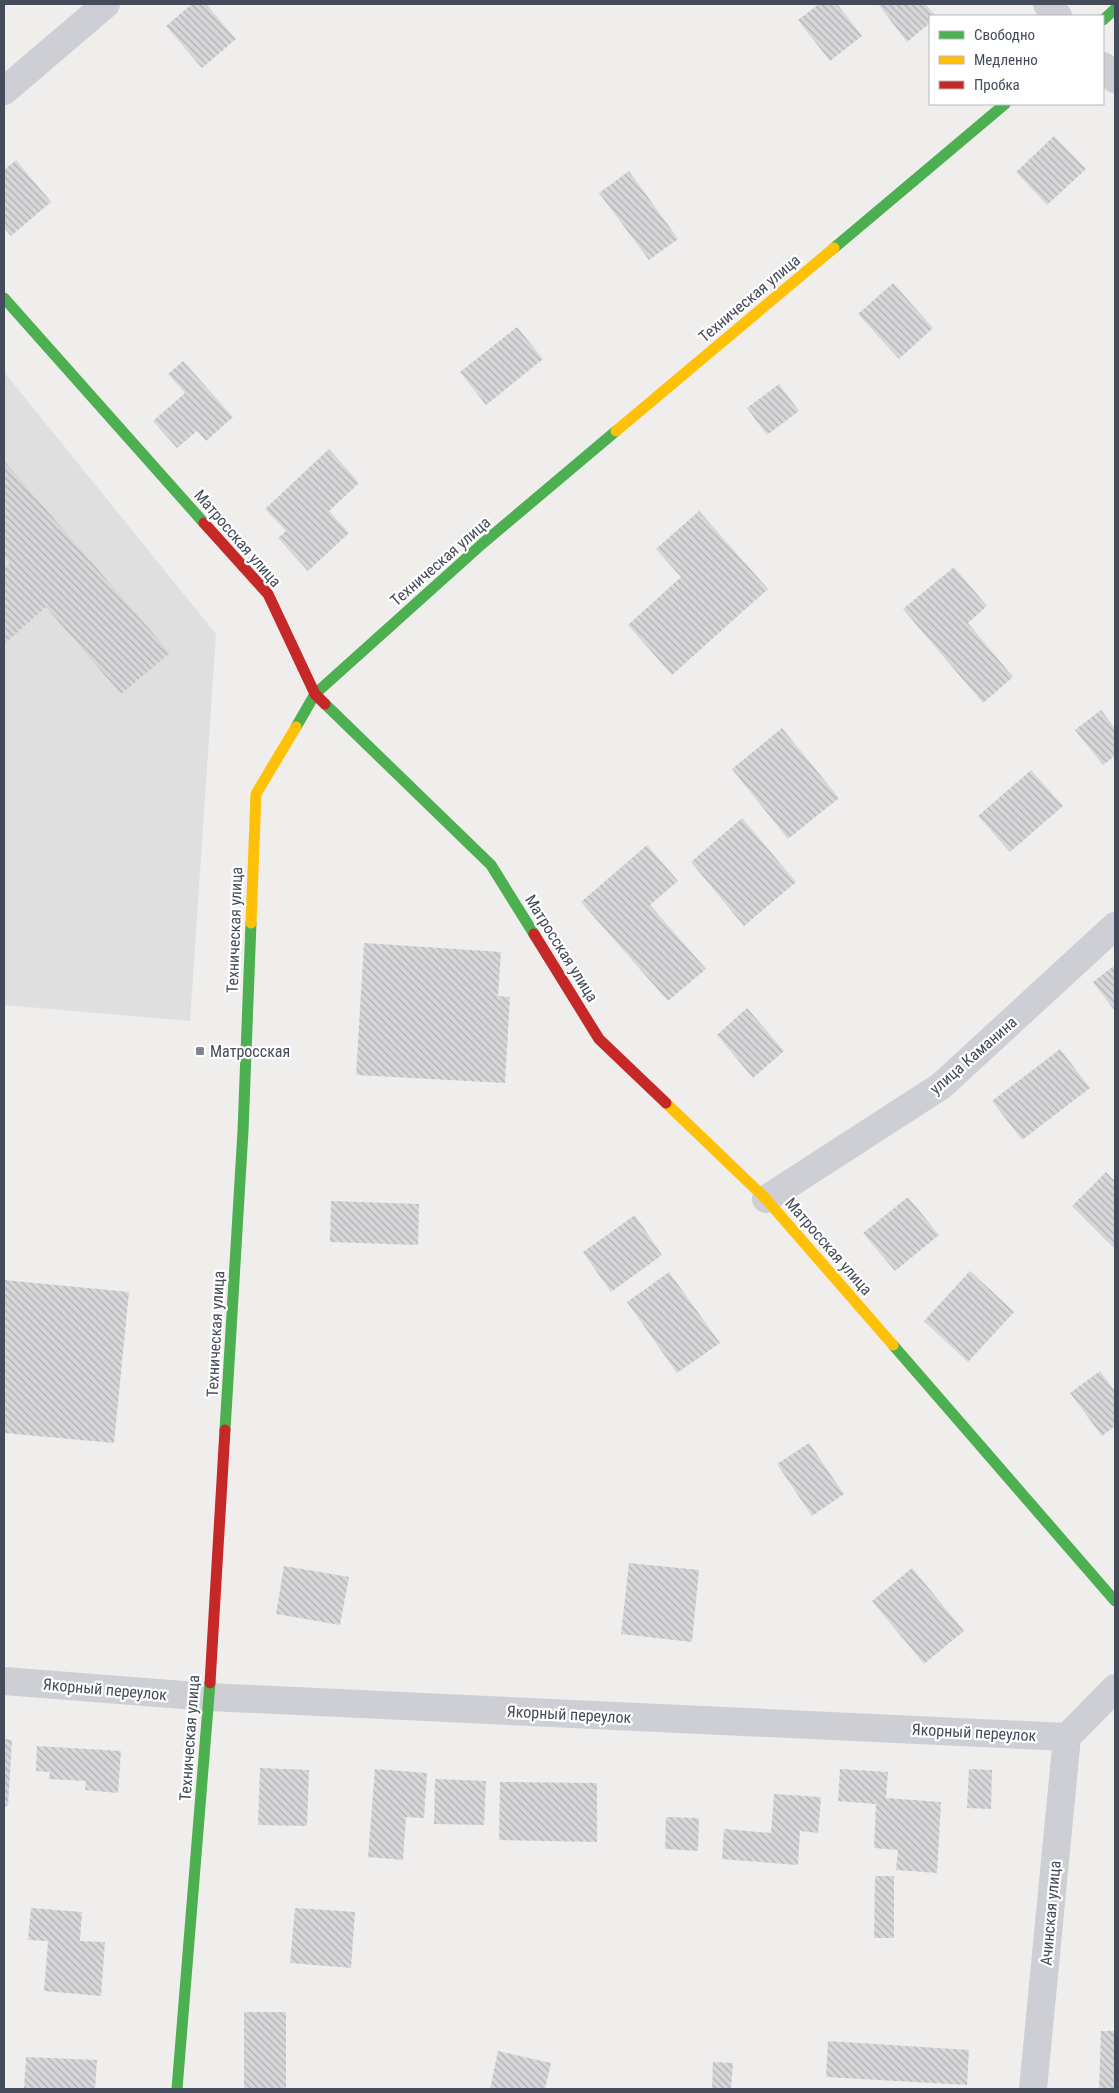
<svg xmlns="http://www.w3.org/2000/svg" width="1119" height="2093" font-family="'Roboto Condensed',sans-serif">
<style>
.education{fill:#e0dfdf}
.building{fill:url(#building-back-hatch)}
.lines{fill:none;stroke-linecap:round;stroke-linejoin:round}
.street{stroke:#cecfd4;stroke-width:28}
.fast{stroke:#4caf50;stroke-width:11}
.slow{stroke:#ffc107;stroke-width:11}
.jam{stroke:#c62828;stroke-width:11}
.poi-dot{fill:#80848e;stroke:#fff;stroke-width:2}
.labels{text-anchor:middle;stroke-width:4.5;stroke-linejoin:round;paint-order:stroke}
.street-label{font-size:16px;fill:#444b5b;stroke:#fff}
.poi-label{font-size:16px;fill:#444b5b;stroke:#fff;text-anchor:start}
</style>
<defs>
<pattern id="building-back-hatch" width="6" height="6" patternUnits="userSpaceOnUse" patternTransform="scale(1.25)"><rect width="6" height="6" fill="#d7d7d9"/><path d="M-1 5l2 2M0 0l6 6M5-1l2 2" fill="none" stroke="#b0b0b3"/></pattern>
</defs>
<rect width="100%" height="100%" fill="#efeeed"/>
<path class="education" d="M4 372 216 634 190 1021 4 1005Z"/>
<path class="building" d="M192 4H206L236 39 202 68 166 26Z
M819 4H837L862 36 830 61 798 20Z
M878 4H925L936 16H930V23L907 42Z
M1054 136 1086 169 1047 205 1016 172Z
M16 160 51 202 11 236 4 228V170Z
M629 171 678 239 649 260 599 193Z
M893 283 933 328 899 359 858 314Z
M517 327 543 359 486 405 460 372Z
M183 361 233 417 206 441 197 431 177 448 153 421 185 393 168 374Z
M779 384 799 411 767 435 747 408Z
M329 449 359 483 329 511 349 533 308 571 278 538 286 531 265 509Z
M4 461 170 653 121 694 46 607 4 644V569L10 563 4 556Z
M699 511 768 589 672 675 628 625 681 577 656 549Z
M954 567 987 606 968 623 1013 677 983 703 903 609Z
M1101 710 1115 728V756L1103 765 1075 730Z
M782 728 839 798 788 839 732 769Z
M1031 770 1063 806 1010 852 978 816Z
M742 818 796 882 744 926 691 862Z
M647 845 678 881 650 905 706 969 668 1001 581 902Z
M364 943 501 952 498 996 510 997 505 1083 356 1075Z
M1115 965V1011L1093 982Z
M747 1008 784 1051 753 1078 717 1035Z
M1060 1049 1090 1088 1022 1140 992 1101Z
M1106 1172 1115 1181V1245L1113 1247 1072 1206Z
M908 1197 939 1235 895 1271 863 1233Z
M331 1201 419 1204 418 1245 330 1242Z
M635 1215 662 1255 611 1292 583 1252Z
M970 1271 1014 1312 968 1362 924 1321Z
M669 1272 720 1343 677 1373 627 1302Z
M4 1280 129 1292 114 1443 4 1433Z
M1100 1371 1115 1391V1426L1102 1436 1070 1393Z
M809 1443 844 1494 812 1516 777 1464Z
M629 1563 699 1570 692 1642 621 1634Z
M284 1566 349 1577 340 1625 276 1614Z
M912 1568 964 1631 924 1664 872 1601Z
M4 1739 12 1740 8 1806H4Z
M37 1746 121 1751 118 1793 85 1790 86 1781 49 1779 50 1772 36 1771Z
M260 1768 309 1770 307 1826 258 1825Z
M375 1769 427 1773 424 1818 406 1817 403 1860 368 1857Z
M840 1769 888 1772 886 1798 941 1802 937 1873 896 1870 898 1850 874 1848 876 1804 838 1801Z
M969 1769 992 1770 991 1809 967 1808Z
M435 1779 486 1781 484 1825 434 1824Z
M500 1782 597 1783V1842L499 1840Z
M774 1794 821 1797 818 1833 800 1831 798 1865 722 1859 724 1829 771 1833Z
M666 1817 699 1818 698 1851 665 1849Z
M875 1876H894V1938H874Z
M31 1908 82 1912 80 1941 105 1942 101 1996 44 1991 48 1941 28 1940Z
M295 1908 355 1912 351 1968 290 1963Z
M244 2012H286V2089H244Z
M1101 2031H1115V2089H1099Z
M828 2041 969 2050 967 2085 826 2077Z
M498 2051 551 2063 545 2089H490Z
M26 2057 97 2060 95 2089H24Z
M713 2062 733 2063 731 2089H712Z"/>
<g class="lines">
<path class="street" d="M1047 4 1058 16
M1103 66 1115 79
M4 91 106 4
M766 1199 941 1086 1115 926
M4 1681 209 1697 1067 1737 1115 1688
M1033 2089 1067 1737"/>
<path class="fast" d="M1103 20 1115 9
M834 248 1005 104
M4 298 204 523
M325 704 491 865 534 934
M296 727 315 694 482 544 616 431
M893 1345 1115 1601
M225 1430 243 1131 251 923
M177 2089 210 1683"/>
<path class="slow" d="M616 431 834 248
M251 923 256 794 296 727
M666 1103 766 1199 893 1345"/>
<path class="jam" d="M204 523 268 594 315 694 325 704
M534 934 599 1039 666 1103
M210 1683 225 1430"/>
</g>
<rect class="poi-dot" x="195" y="1046" width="10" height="10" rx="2.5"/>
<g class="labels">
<g class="street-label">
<text transform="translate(749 298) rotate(-40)" y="6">Техническая улица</text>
<text transform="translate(238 538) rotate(49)" y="6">Матросская улица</text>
<text transform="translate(440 561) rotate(-41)" y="6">Техническая улица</text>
<text transform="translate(234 930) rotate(-88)" y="6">Техническая улица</text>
<text transform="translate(562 948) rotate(58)" y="6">Матросская улица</text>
<text transform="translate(973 1055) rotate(-41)" y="6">улица Каманина</text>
<text transform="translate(829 1246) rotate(49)" y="6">Матросская улица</text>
<text transform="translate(215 1334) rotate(-87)" y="6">Техническая улица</text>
<text transform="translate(105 1689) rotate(5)" y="6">Якорный переулок</text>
<text transform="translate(569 1714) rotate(3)" y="6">Якорный переулок</text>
<text transform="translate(974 1732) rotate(3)" y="6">Якорный переулок</text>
<text transform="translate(189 1738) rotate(-86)" y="6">Техническая улица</text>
<text transform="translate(1050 1913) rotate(-85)" y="6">Ачинская улица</text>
</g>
<g class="poi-label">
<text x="210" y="1057">Матросская</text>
</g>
</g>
<rect width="1119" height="2093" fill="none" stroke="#444b5b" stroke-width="10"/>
<rect x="929" y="15" width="175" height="90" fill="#ffffff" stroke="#b4b7bd"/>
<rect x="939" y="31" width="25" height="8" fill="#4caf50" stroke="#b4b7bd"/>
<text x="974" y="40" font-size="15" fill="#444b5b">Свободно</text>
<rect x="939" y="56" width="25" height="8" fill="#ffc107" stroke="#b4b7bd"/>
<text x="974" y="65" font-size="15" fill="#444b5b">Медленно</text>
<rect x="939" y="81" width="25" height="8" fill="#c62828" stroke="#b4b7bd"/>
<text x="974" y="90" font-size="15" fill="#444b5b">Пробка</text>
</svg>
